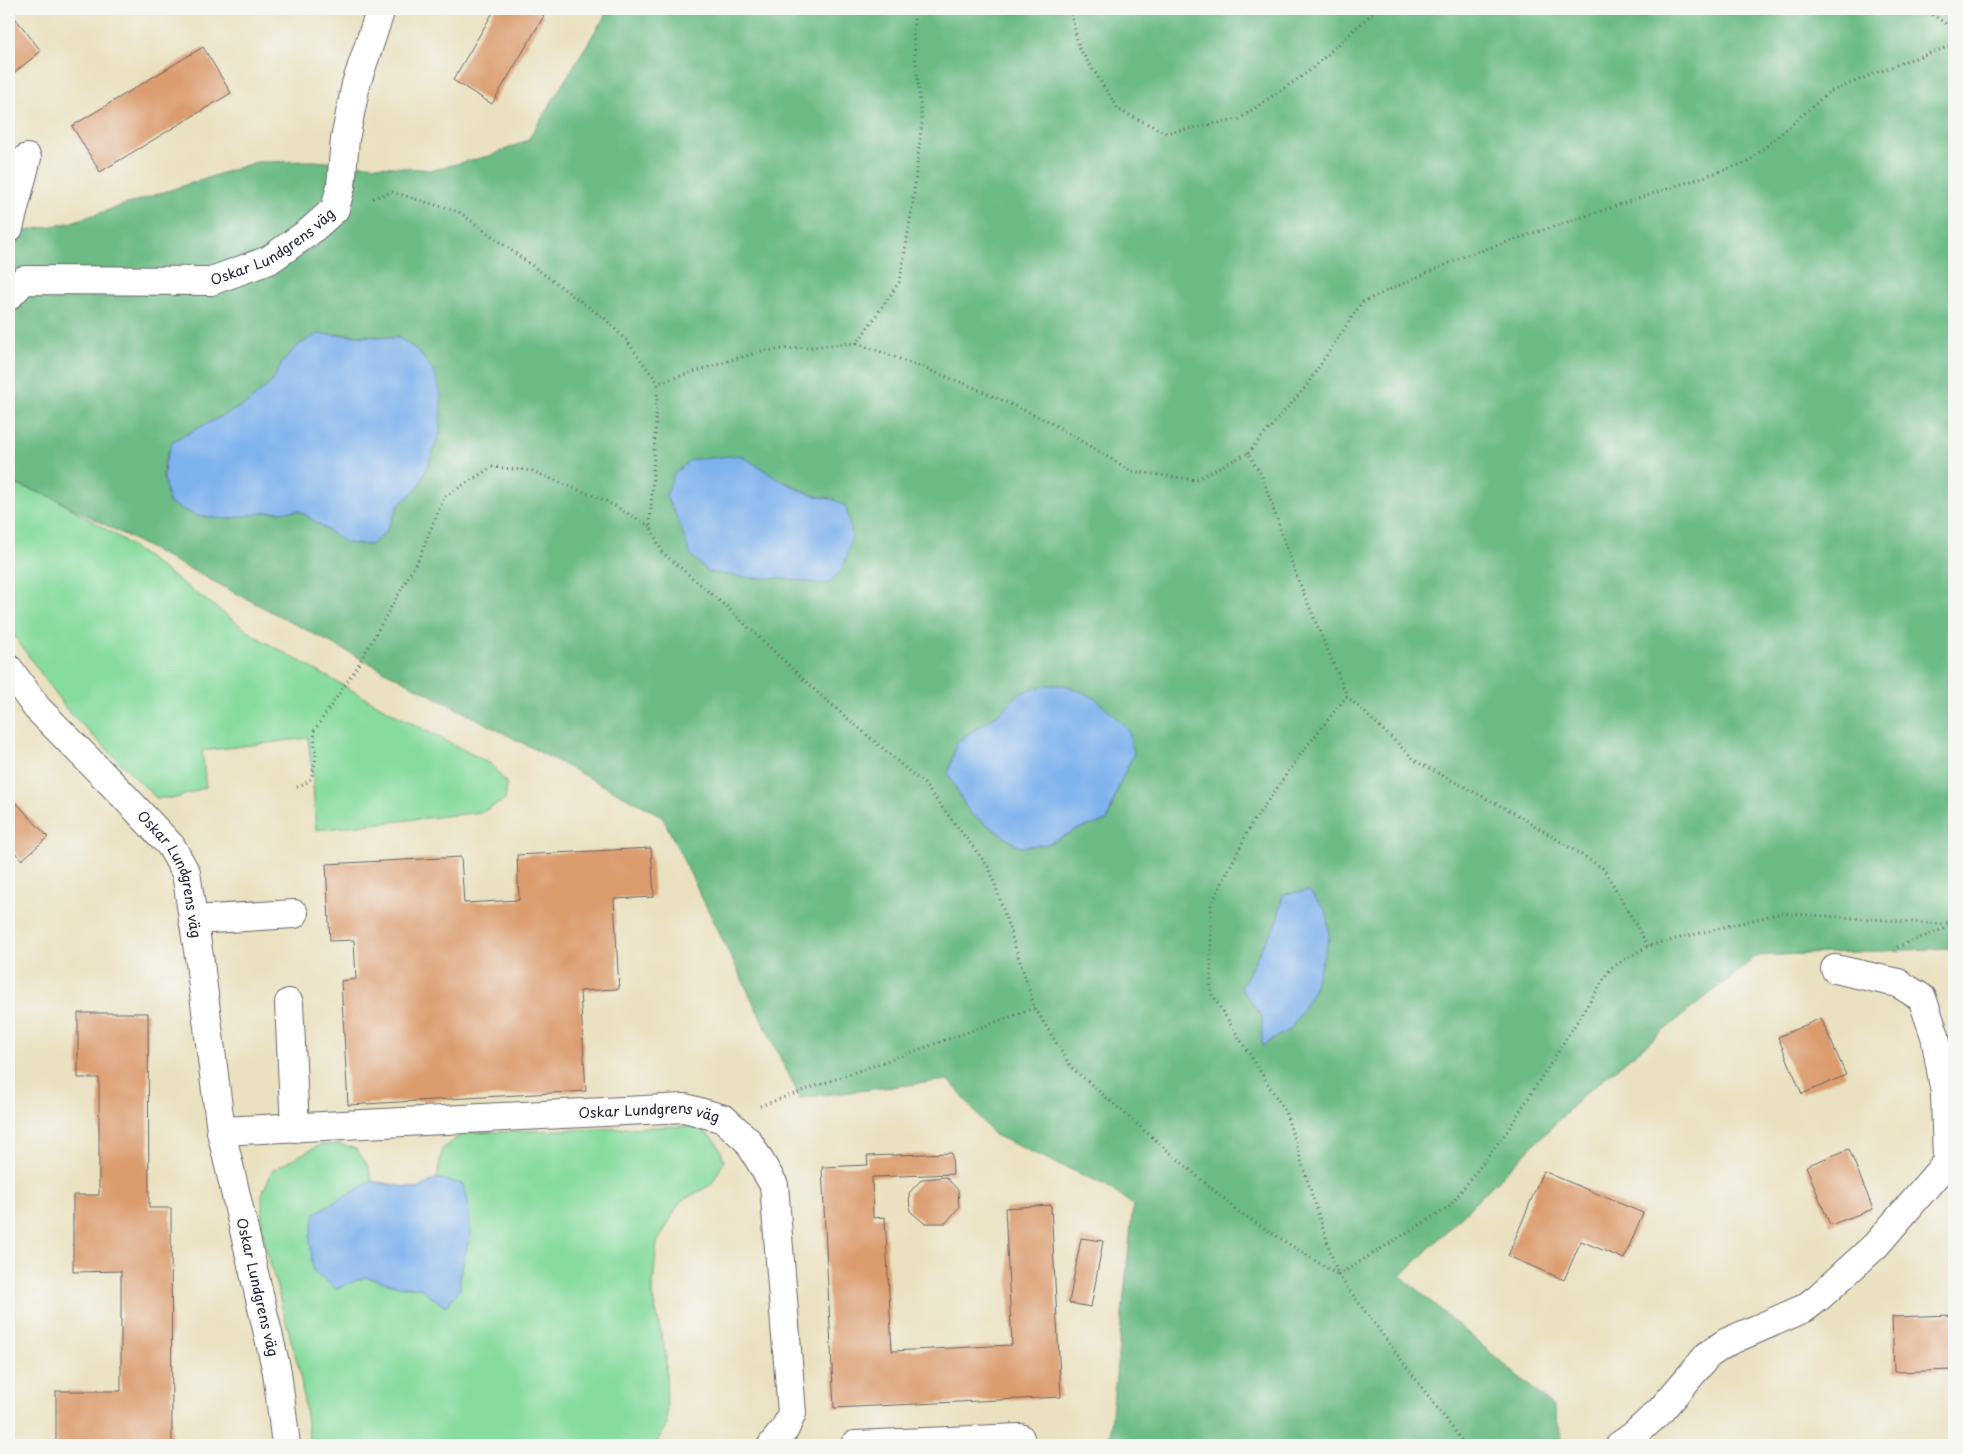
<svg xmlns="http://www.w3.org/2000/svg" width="1963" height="1454" font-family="'Playpen Sans',sans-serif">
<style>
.green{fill:#86db9e;stroke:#547e6c}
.forest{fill:#6cbb85;stroke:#476e60;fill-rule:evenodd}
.water{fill:#7fb3ed;stroke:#506a94}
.building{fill:#db9c6e}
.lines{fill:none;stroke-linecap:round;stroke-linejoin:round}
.minor-casing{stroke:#68656a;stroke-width:30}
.path{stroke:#68656a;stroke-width:3;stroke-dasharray:1 4;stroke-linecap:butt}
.minor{stroke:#fff;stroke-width:28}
.labels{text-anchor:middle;stroke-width:4.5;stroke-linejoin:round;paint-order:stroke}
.street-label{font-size:14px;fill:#22223b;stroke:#f6f6f2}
</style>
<rect width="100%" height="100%" fill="#f6f6f2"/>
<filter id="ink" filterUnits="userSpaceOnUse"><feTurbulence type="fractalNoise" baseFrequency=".02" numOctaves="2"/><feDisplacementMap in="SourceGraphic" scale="10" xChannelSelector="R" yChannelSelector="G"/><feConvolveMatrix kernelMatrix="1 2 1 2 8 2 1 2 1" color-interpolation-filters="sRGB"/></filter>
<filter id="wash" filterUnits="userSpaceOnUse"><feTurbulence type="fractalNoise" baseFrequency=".0096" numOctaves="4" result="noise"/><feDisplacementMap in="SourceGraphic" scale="20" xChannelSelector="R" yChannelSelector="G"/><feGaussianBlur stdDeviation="1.12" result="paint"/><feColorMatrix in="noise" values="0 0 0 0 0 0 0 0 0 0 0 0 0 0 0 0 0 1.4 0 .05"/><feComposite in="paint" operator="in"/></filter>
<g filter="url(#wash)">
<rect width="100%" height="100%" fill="#eae1c0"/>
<path class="green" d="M9 482 52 497 119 537 258 638 398 716 491 764 507 784 505 800 482 812 316 830 312 770 308 738 202 751 206 787 177 798H156L67 710 15 637 9 625Z
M691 1126C711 1135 718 1139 724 1161L712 1184 680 1202 657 1243 652 1294 666 1355 667 1425 655 1445H310L300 1373 262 1232V1194L273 1170 319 1145 339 1144 356 1149 368 1166 372 1181 418 1189 437 1178 442 1149 463 1133Z"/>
<path class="forest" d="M609 9H1954V948L1757 956 1587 1092 1401 1276 1553 1406 1564 1445H1109L1133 1205 1105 1185 994 1135 949 1080 800 1098 662 816 52 497 9 482V234L69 223 256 162 314 161 433 170 492 155 528 140ZM343 334 399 338 440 431 431 458 419 487 399 505 386 532 371 545 346 543 300 511 268 512 227 519 163 480 164 463 173 441 248 403 272 382 282 363 317 335ZM784 481 813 496 834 498 828 584 778 578H752L678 519 666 496ZM1019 694 1134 753 1119 785 1107 821 1078 829 1048 844 1019 847 969 812 957 742 1001 712ZM1283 894 1329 938 1312 993 1291 1029 1262 1046V1017L1242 987 1262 947 1277 923Z"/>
<path class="water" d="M317 334 399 338 417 350 434 372 441 395 440 431 431 458 419 487 399 505 386 532 371 545 346 543 300 511 268 512 227 519 197 516 169 503C162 474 162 468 173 441L248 403 272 382 282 363 297 346Z
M740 455C762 468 788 487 813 495 829 501 829 495 846 507L852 536 843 569 828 584 778 578H752L708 572 690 554 678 519 666 496 674 474 690 460Z
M1045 685H1066L1095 698 1128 729 1134 753 1119 785 1107 821 1078 829 1048 844 1019 847 969 812 948 774 957 742 1001 712 1019 694Z
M1309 891 1327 912 1329 938 1312 993 1291 1029 1262 1046V1017L1241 988 1262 947 1277 923 1283 894Z
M437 1178 463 1184 468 1200 471 1233 460 1274V1289L445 1307 419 1287H402L365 1277 336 1289 313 1271 310 1239 315 1213 372 1181 418 1189Z"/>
<g id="blocks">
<path class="building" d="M495 9H533L544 16 492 104 453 80Z
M9 10 41 51 9 77Z
M203 47 231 93 100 172 72 126Z
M9 795 48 837 22 860 9 846Z
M651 848 654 897 614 899 619 989 580 991 586 1091 348 1105 341 981 356 979 354 940 330 941 326 864 461 857 464 903 519 900 517 855Z
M78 1013H148L149 1208H171L172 1445H56V1391H121V1271L73 1272V1195H99V1078H78Z
M1821 1018 1846 1075 1802 1094 1778 1037Z
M1849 1149 1873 1209 1830 1225 1806 1166Z
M952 1153 953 1174 872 1177 873 1218 885 1217 892 1351 1012 1345 1005 1208 1051 1205 1061 1397 834 1408 822 1167 868 1165 867 1156Z
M1543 1171 1643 1213 1624 1259 1581 1241 1564 1280 1508 1256Z
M946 1177 958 1190 959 1207 946 1223H924L910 1211 909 1193 922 1179Z
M1081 1238 1103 1241 1091 1307 1069 1303Z
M1954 1315V1370L1894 1372 1892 1317Z"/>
</g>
</g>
<g filter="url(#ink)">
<use href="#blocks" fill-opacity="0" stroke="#68656a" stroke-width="1"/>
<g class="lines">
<defs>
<g id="minor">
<path d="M9 228 27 158"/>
<path id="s1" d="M9 296 24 280 211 281 269 260 309 232 335 209 341 186 345 139 356 84 381 9"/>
<path id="s2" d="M9 669 37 708 121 793 171 846 186 873 200 963 221 1131 277 1372 286 1445"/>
<path d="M193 920 294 914"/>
<path d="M289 1003 295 1128"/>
<path id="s3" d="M221 1131 685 1108 724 1119 748 1141 774 1185 792 1413 785 1429 772 1445"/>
<path d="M855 1445 1020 1438V1445"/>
<path d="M1620 1445 1633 1436 1661 1410 1708 1355 1727 1342 1805 1308 1818 1298 1876 1245 1947 1162 1945 1093 1935 1036 1922 998 1898 983 1835 969"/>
</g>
</defs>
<use href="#minor" class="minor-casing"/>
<path class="path" d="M915 9 913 33 922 122 912 209 900 281 857 343 761 351 658 383 650 526 662 552 729 609 818 693 924 784 990 869 1035 1008 1071 1067 1240 1213 1338 1275
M1070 9 1079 48 1119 110 1166 133 1239 119 1308 72 1377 9
M1924 9 1954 29
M373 198 392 192 459 212 605 319 626 340 658 383
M857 343 968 385 1048 421 1131 471 1195 480 1248 453 1262 476 1296 575 1347 696 1417 762 1516 814 1604 869 1648 946
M1248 453 1304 389 1362 302 1465 256 1748 162 1829 92 1906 61 1954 45
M1347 696 1303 751 1251 825 1211 905V993L1285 1111 1338 1275 1465 1445
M297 787 303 785 311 779 316 758 314 731 357 667 419 558 444 497 492 467 532 471 606 501 650 526
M1897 947 1954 925
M760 1106 1035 1008
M1338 1275 1449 1207 1508 1130 1611 968 1648 946 1781 913 1942 924 1954 922"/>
<use href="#minor" class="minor"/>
</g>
</g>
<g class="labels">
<g class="street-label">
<text dy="5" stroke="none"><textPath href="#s1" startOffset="280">Oskar Lundgrens väg</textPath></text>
<text dy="5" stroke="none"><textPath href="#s2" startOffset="266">Oskar Lundgrens väg</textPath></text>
<text dy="5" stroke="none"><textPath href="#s3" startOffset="429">Oskar Lundgrens väg</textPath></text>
<text dy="5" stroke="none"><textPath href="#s2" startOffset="692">Oskar Lundgrens väg</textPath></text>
</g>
</g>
<rect width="1963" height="1454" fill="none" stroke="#f6f6f2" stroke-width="30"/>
</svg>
